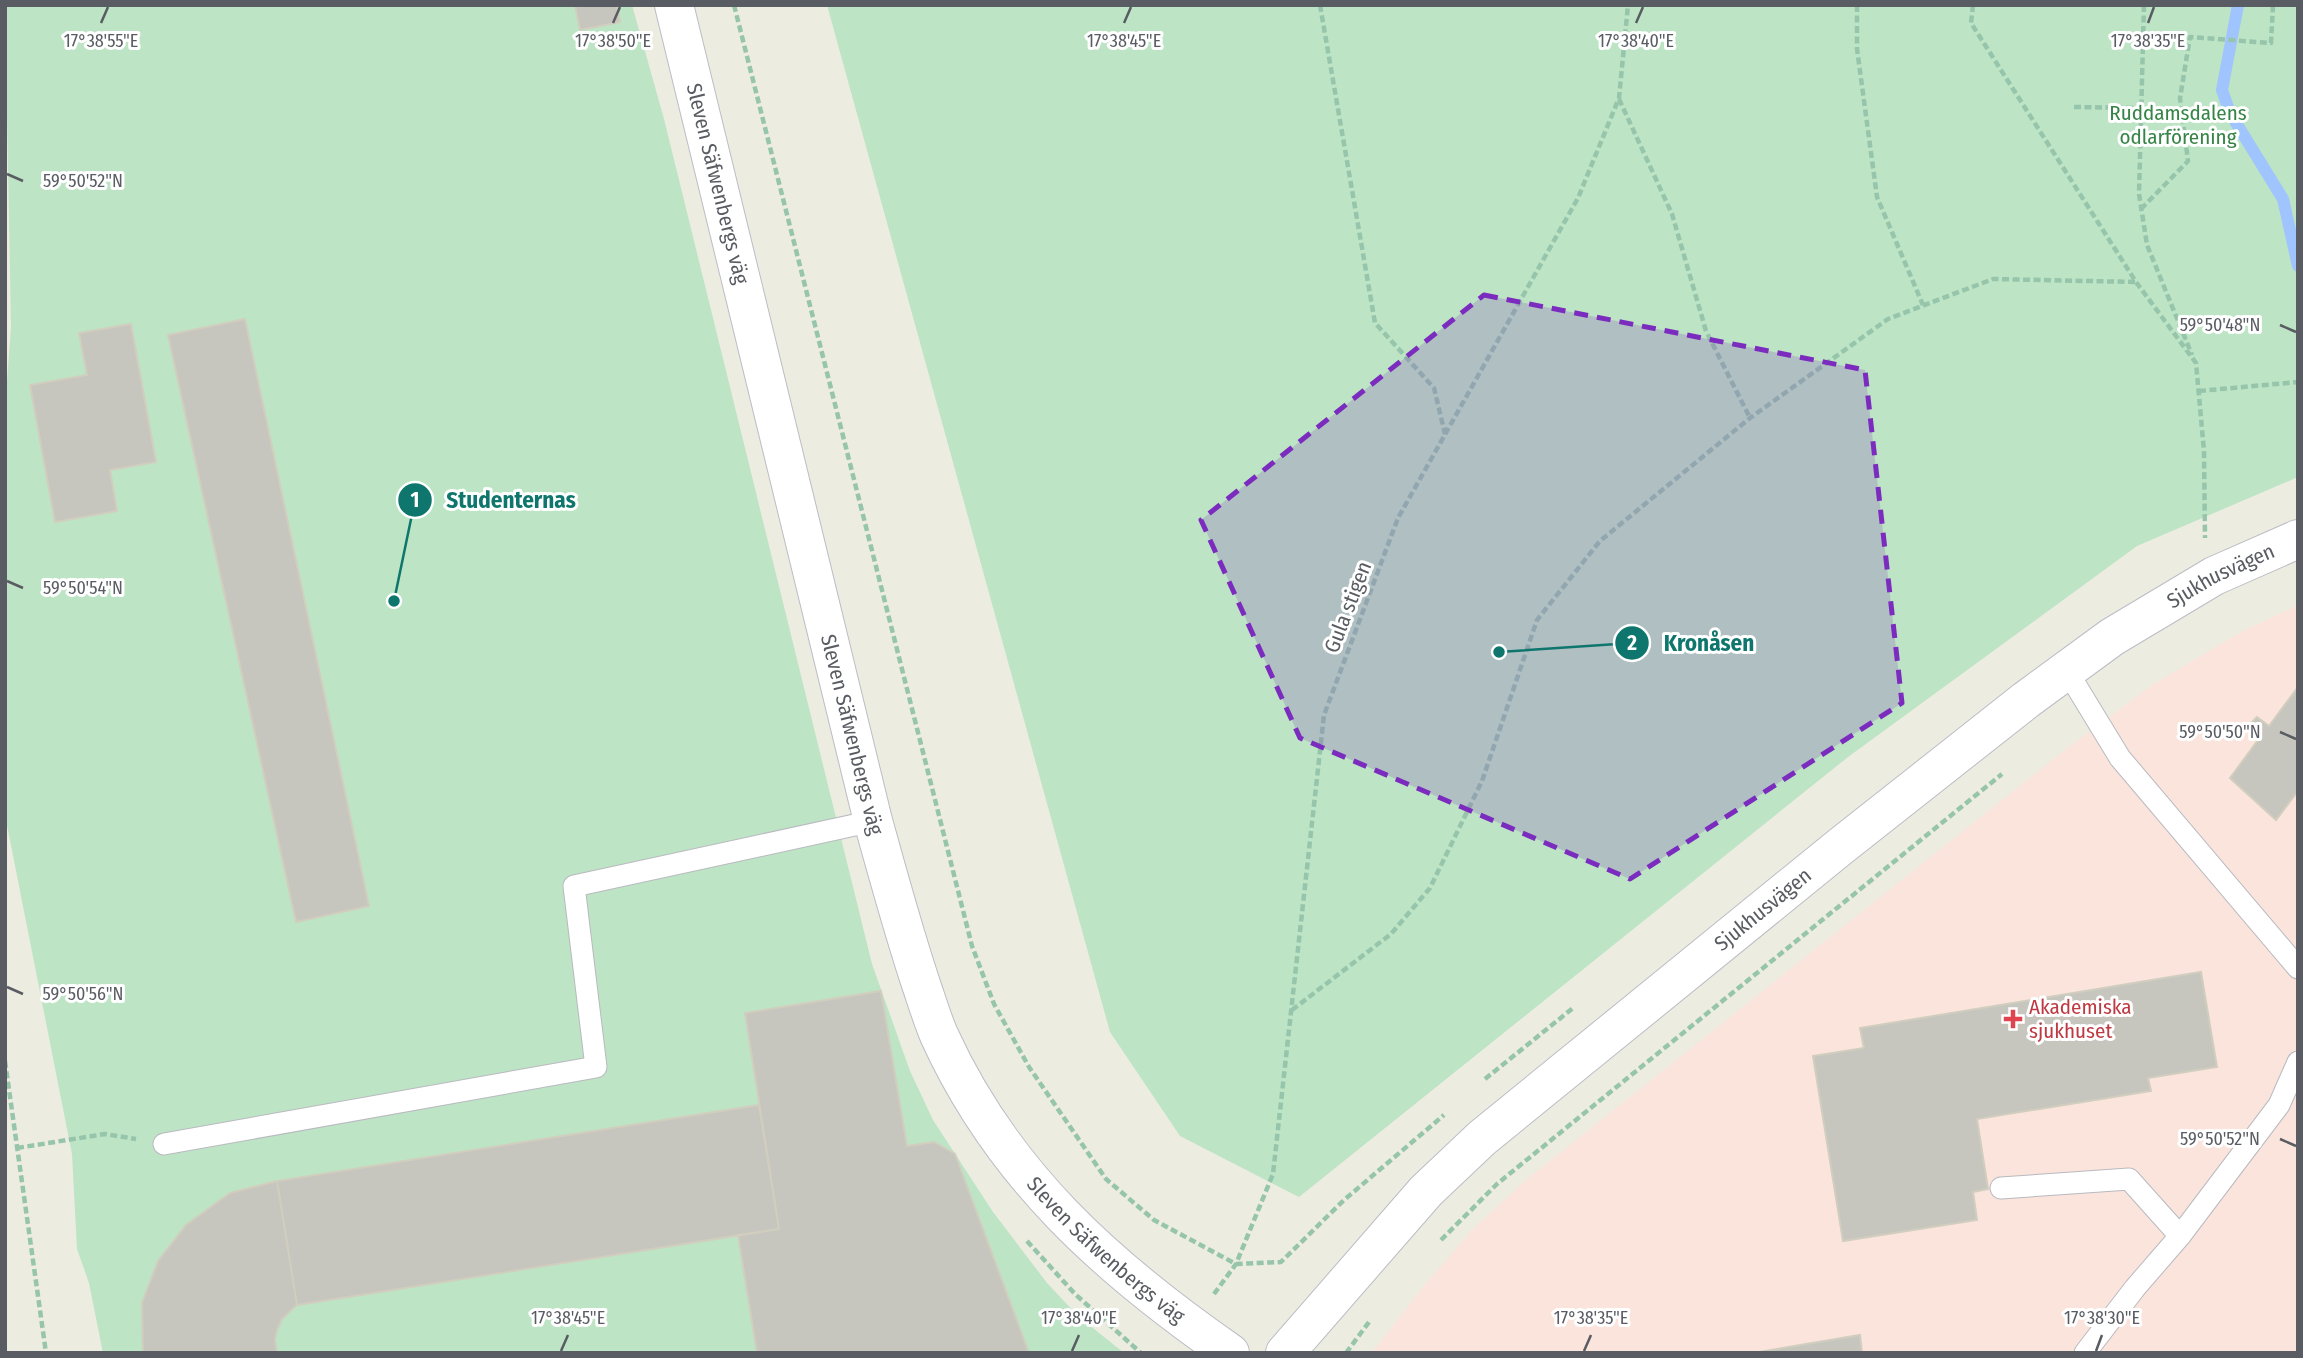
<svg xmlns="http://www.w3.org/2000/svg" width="2303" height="1358" font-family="'Fira Sans Condensed',sans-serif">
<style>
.medical{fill:#fae4dc}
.green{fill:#bde4c4}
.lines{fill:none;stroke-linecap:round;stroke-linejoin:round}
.stream{stroke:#9fc4fe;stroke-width:12}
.building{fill:#c7c6be;stroke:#d1cebf;stroke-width:2}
.lane-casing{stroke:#b9bac0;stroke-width:23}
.secondary-casing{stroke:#bcbdc5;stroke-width:40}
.path{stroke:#96c5ab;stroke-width:4.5;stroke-dasharray:7 3.5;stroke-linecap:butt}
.lane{stroke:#fff;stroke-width:21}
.secondary{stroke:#fff;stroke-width:38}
.marked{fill:#7b2cbf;fill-opacity:0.2;stroke:#7b2cbf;stroke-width:5;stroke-dasharray:14 9;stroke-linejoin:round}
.ticks{fill:none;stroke:#595c62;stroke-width:2.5}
.health-dot{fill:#e0444e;stroke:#fff;stroke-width:2.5}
.labels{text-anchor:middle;stroke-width:6;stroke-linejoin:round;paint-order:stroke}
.park-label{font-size:21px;fill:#368547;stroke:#fff}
.street-label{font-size:21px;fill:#595c62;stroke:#fff}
.health-label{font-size:21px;fill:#be3a42;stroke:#fff;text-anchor:start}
.ticks-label{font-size:18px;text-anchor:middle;fill:#595c62;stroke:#fff;stroke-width:6;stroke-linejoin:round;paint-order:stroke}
.leader{fill:none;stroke:#0f766e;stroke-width:2.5}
.callout-dot{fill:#0f766e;stroke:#fff;stroke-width:2.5}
.mark-label{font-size:21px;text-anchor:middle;font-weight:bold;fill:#fff}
.callout-label{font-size:23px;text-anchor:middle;font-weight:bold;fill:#0f766e;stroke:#fff;stroke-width:6;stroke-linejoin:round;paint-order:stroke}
</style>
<rect width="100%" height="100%" fill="#ecece1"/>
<path class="medical" d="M2298 605V1353H1372L1422 1288 1471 1231 1526 1180 2066 749 2152 685 2241 632Z"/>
<path class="green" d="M5 5H632L664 119 872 964 910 1071 933 1120 993 1212 1047 1283 1078 1316 1124 1353H103L89 1283 77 1249 72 1154 5 815V409L11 327Z
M827 5H2298V477L2137 546 1848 757 1299 1197 1180 1136 1110 1032Z"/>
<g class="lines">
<path class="stream" d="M2238 5 2222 90 2230 113 2283 199 2298 266"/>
</g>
<path class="building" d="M575 5H617L620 22 580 30Z
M245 319 369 906 296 922 168 335Z
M131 324 156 462 110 470 117 511 55 522 30 385 87 375 79 333Z
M2298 687V791L2276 820 2230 778 2261 736 2248 726 2257 717 2269 726Z
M2201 972 2217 1067 2148 1078 2151 1091 1977 1119 1988 1189 1973 1192 1977 1220 1843 1241 1813 1056 1864 1048 1860 1028Z
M881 991 907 1146 934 1142 955 1154 1029 1353H757L738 1235 779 1229 745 1013Z
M759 1105 779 1229 297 1305 277 1181Z
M277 1181 297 1305 282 1319 277 1330 275 1339 277 1353H143L142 1303 158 1261 186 1225 230 1193Z
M1860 1335 1862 1353H1753Z"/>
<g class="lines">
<defs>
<path id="lane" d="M2067 671 2120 758 2298 968
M164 1144 596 1067 574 886 873 821
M2001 1188 2129 1179 2180 1236
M2085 1353 2135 1288 2180 1236 2279 1105 2298 1062"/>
<g id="secondary">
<path id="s1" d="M674 5 873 821C889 878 904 934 923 990 928 1005 933 1021 939 1035 1002 1174 1106 1267 1230 1353"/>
<path id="s2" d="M1285 1353 1426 1191 1482 1138 1841 846 2026 700 2112 637 2214 576 2298 539"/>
</g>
</defs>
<use href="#lane" class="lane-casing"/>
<use href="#secondary" class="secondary-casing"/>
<path class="path" d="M734 5 972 946 994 1004 1029 1067 1106 1179 1154 1220 1236 1264 1281 1262 1344 1200 1444 1115
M1320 5 1375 323 1434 388 1445 434
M1857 5V49L1877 197 1923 305
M1973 5 1971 23 2136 282 2196 363 2204 451 2205 538
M2144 5 2139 194 2147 245 2192 355
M1619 99 1672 214 1706 331 1750 418
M2074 107 2142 108
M2141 209 2188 161 2180 98 2190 37 2271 43 2273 5
M2199 391 2298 382
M1292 1010 1391 934 1430 888 1482 781 1537 620 1600 541 1750 418 1888 319 1993 279 2136 282
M5 1061 46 1353
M1485 1079 1573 1008
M17 1148 105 1134 136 1139
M1441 1240 1497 1184 2002 774
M1027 1241 1075 1294 1141 1353
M1214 1294 1236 1264 1273 1174 1324 715 1398 518 1578 198 1619 98 1628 5
M1346 1353 1369 1322"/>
<use href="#lane" class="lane"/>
<use href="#secondary" class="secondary"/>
</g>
<path class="marked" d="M1484 295 1865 370 1902 703 1630 879 1300 738 1201 520Z"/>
<path class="ticks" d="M101 23 108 7M613 23 620 7M1124 23 1131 7M1636 23 1643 7M2148 23 2154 7M7 174 23 181M2280 325 2296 332M7 581 23 588M2280 732 2296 739M7 987 23 994M2280 1139 2296 1146M561 1351 568 1335M1072 1351 1079 1335M1584 1351 1591 1335M2096 1351 2102 1335"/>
<path class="health-dot" d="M2009.5 1008.5h7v7h7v7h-7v7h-7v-7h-7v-7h7z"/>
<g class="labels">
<g class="park-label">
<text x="2178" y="120">Ruddamsdalens<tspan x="2178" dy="24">odlarförening</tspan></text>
</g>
<g class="street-label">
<text dy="7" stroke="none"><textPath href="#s1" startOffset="184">Sleven Säfwenbergs väg</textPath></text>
<text dy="7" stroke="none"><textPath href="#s2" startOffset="1222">Sjukhusvägen</textPath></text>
<text transform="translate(1348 607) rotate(-69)" y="7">Gula stigen</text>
<text dy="7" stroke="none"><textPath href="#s1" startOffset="751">Sleven Säfwenbergs väg</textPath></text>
<text dy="7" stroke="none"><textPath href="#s2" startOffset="654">Sjukhusvägen</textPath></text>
<text dy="7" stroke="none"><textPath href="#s1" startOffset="1339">Sleven Säfwenbergs väg</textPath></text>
</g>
<g class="health-label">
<text x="2029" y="1014">Akademiska<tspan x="2029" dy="24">sjukhuset</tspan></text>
</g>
</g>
<g class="ticks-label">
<text x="613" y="47">17°38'50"E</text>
<text x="1124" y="47">17°38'45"E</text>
<text x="1636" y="47">17°38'40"E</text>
<text x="2148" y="47">17°38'35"E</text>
<text x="101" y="47">17°38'55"E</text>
<text x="83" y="187">59°50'52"N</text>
<text x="2220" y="331">59°50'48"N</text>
<text x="83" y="594">59°50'54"N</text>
<text x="2220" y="738">59°50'50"N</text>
<text x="83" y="1000">59°50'56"N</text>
<text x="2220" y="1145">59°50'52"N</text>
<text x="568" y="1324">17°38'45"E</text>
<text x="1079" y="1324">17°38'40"E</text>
<text x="1591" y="1324">17°38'35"E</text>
<text x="2102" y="1324">17°38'30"E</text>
</g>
<path class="leader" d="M394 601L415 500M1499 652L1632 643"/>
<g class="callout-dot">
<circle cx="394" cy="601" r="7"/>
<circle cx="1499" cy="652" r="7"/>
<circle cx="415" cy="500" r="18"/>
<circle cx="1632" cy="643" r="18"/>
</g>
<g class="mark-label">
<text x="415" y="507">1</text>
<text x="1632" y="650">2</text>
</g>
<g class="callout-label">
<text x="511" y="508">Studenternas</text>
<text x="1709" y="651">Kronåsen</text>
</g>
<rect width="2303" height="1358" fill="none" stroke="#595c62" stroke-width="14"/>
</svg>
